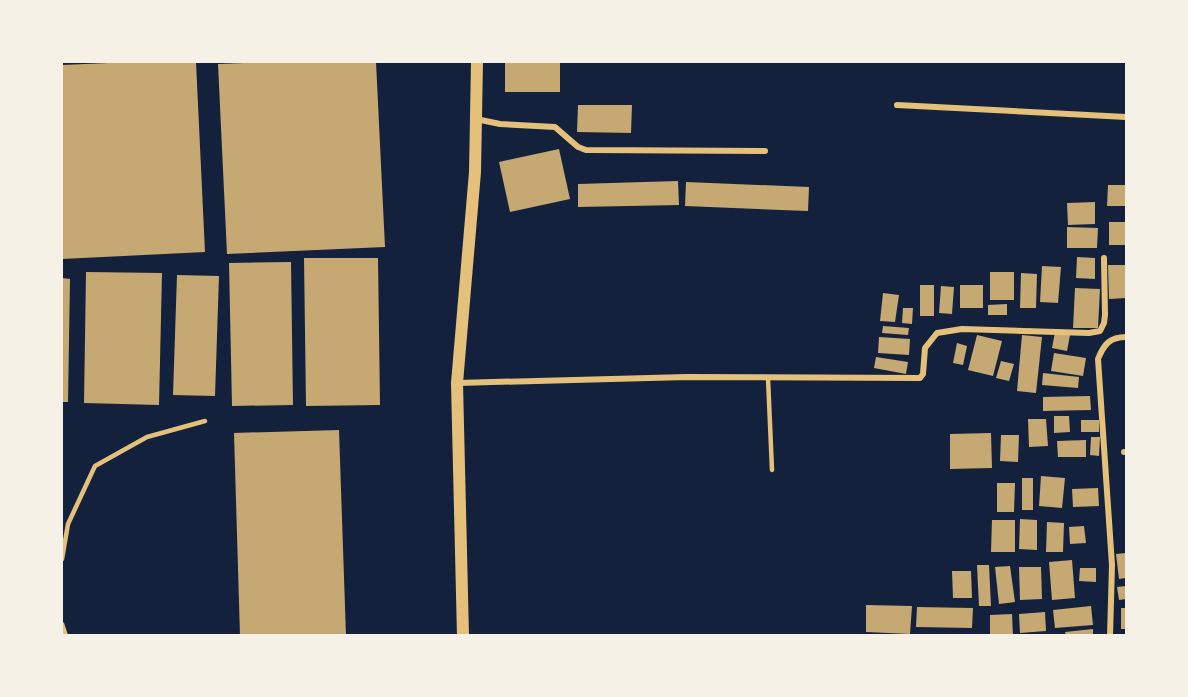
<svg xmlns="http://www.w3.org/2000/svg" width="1188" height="697" font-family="'Public Sans',sans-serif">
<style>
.building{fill:#c6a872}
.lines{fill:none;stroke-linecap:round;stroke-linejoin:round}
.service{stroke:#e5c07b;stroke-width:4.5}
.minor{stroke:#e5c07b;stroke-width:6}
.secondary{stroke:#e5c07b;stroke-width:12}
</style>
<rect width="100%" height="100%" fill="#14213d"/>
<path class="building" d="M132 62H196L205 252 62 259V65Z
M269 62H376L385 247 227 254 218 64Z
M505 62H560V92H505Z
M578 105H632L631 133 577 132Z
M559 149 570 199 510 212 499 162Z
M678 181 679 205 578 207V184Z
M686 182 809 187 808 211 685 206Z
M1108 185H1126V206H1107Z
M1095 202V224L1068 225 1067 203Z
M1109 222H1126V245H1109Z
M1067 227 1098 228 1097 248H1067Z
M1077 257 1095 258V279L1076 278Z
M304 258H378L380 405 306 406Z
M291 262 293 405 232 406 229 263Z
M1108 265H1126V298L1109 299Z
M1042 266 1061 267 1058 303 1040 302Z
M86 272 162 273 159 405 84 403Z
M990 272H1014V300H990Z
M1021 273 1037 274 1036 308H1020Z
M177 275 219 276 215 396 173 395Z
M62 278 70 279 68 402H62Z
M920 285H934V316H920Z
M960 285H983V308H960Z
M941 286 954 287 952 314 939 313Z
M1075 288 1100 289 1098 328H1073Z
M883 293 899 295 895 322 880 321Z
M1007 304V315H988V305Z
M903 308H913L912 324 902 323Z
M883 326 909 328 908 335 882 333Z
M1055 332 1070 335 1067 351 1052 348Z
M977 335 1002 341 993 376 968 370Z
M1022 335 1042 337 1036 393 1017 391Z
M879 337 910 339 909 355 878 353Z
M957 343 967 346 963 365 953 363Z
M1054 353 1086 358 1083 376 1051 371Z
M876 357 908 362 906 374 874 368Z
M1001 361 1014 364 1009 381 996 378Z
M1043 373 1079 377 1078 388 1042 385Z
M1090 396 1091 410 1043 411V397Z
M1054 416H1069L1070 432 1054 433Z
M1028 419H1046L1048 446 1029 447Z
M1081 420H1099V432H1081Z
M339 430 346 636H240L234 433Z
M991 433 992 468 950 469V434Z
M1001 435H1019L1018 462 1000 461Z
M1091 437H1100L1099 456 1090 455Z
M1086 440V457H1058L1057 441Z
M1041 476 1065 478 1062 508 1039 506Z
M1022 478H1033V510H1022Z
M997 483H1015L1014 512H997Z
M1098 488 1099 506 1073 507 1072 489Z
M1020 519 1037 520V550L1019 549Z
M992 520H1015V552H991Z
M1047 522 1064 523 1063 552H1046Z
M1084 526 1086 543 1070 544 1069 527Z
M1126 553V578L1119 579 1116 554Z
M1072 560 1075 598 1052 600 1049 562Z
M977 565H989L991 606H979Z
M1010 566 1015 602 999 604 995 567Z
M1019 567H1041L1042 599 1020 600Z
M1080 568H1096V582L1079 581Z
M952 571H971L972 598H953Z
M1126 586V599L1119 600 1117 587Z
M866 605 912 606 910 634 866 632Z
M1091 606 1093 625 1055 628 1053 610Z
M917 607 973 608 972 628 916 627Z
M1121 608H1126V629H1121Z
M1045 612 1046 631 1020 633 1019 614Z
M1012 614 1013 636H990V615Z
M1093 629V636H1066L1065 632Z"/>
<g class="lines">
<path class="service" d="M768 378 772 470
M62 559 68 524 95 466 147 437 205 421
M62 624 66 636"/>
<path class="minor" d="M897 105 1126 117
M476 119 500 124 555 127 578 147 586 150 765 151
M457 383 687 377 920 378 923 374 925 348 937 333 962 329 1089 333 1100 331 1104 323 1105 315 1104 258
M1124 452H1126
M1110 636 1112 565 1098 359C1104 344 1110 337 1126 337"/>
<path class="secondary" d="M463 636 457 383 475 172 477 62"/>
</g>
<rect width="1188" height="697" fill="none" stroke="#f6f1e7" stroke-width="126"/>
</svg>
